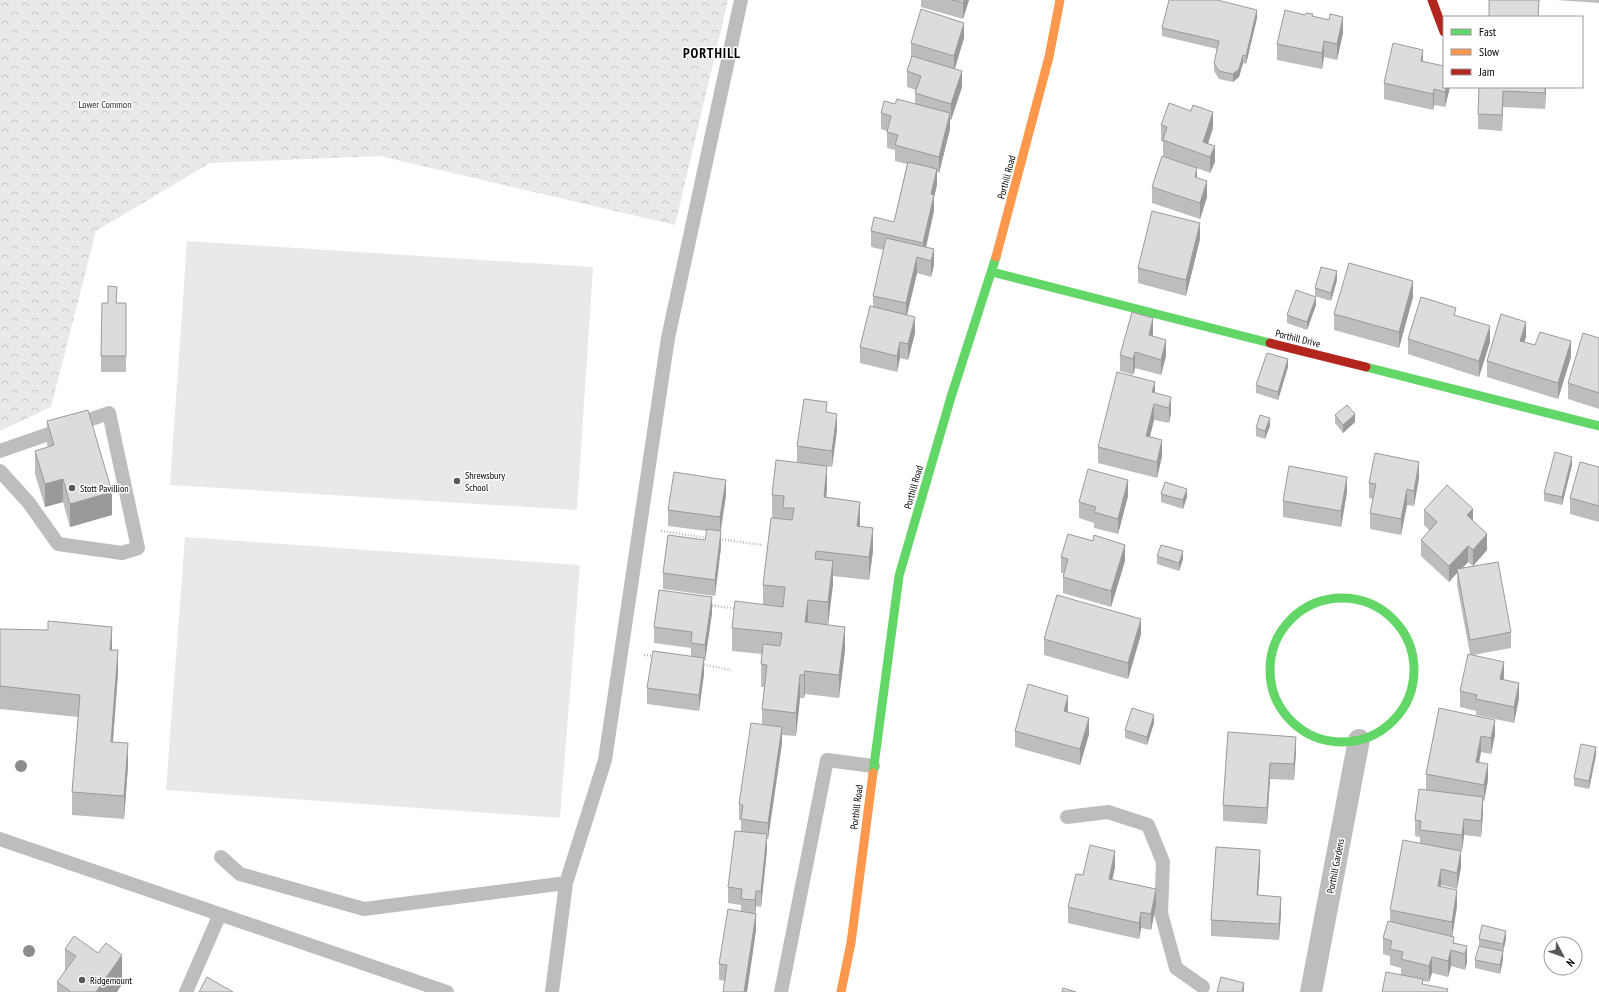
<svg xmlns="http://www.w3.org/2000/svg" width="1599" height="992" font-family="'PT Sans Narrow',sans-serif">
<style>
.grass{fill:#e9e9e9}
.park{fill:url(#park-crowns)}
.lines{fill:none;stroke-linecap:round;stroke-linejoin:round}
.path{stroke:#b8b8b8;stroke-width:2.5;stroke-dasharray:1 2;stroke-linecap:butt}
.lane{stroke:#bdbdbd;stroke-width:14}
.street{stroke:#bdbdbd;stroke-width:22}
.fast{stroke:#63d668;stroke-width:9}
.slow{stroke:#ff974d;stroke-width:9}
.jam{stroke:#b3261e;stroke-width:9}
.tree{fill:#8c8c8c}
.wall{fill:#bdbdbd}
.shaded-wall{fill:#9a9a9a}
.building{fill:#dcdcdc;stroke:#9a9a9a}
.poi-dot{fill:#595959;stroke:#fff;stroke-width:1.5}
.labels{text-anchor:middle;stroke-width:3;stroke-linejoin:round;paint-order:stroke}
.park-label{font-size:10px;fill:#2e2e2e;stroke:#fff}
.street-label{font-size:10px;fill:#000;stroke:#fff}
.poi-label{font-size:10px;fill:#000;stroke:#fff;text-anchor:start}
.district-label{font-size:14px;font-weight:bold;letter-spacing:1px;fill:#000;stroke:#fff}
</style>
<defs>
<pattern id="park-crowns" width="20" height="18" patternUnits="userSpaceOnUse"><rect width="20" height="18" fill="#e9e9e9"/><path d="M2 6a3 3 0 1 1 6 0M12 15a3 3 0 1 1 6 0" fill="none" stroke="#c6c6c6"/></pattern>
</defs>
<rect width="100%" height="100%" fill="#fff"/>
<path class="grass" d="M187 241 593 267 577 510 170 485Z
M185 537 580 565 560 818 166 790Z"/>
<path class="park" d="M0 0H728L675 225 380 156 210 163 96 231 51 407 0 431Z"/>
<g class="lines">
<path class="path" d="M661 531 708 538
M719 539 762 545
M709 605 738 609
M644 655 655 656
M701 664 731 670"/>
<path class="lane" d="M0 451 109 413 138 548 122 553 58 544 29 503 0 471
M1067 817 1108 812 1148 825 1163 862 1161 913 1176 968 1203 987
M0 839 447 992
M221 857 240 874 364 909 566 883
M186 992 220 914
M552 992 566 883 605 760 668 338 741 0
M781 992 827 760 873 766"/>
<path class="street" d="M1311 992 1359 740"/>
<path class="fast" d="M992 272 1270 343
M1366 367 1599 426
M1270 670a72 72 0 1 1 144 0a72 72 0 1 1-144 0Z
M873 773 899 576 951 397 996 257"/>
<path class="slow" d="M996 257 1049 57 1060 0
M841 992 851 943 873 773"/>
<path class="jam" d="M1432 0 1444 32
M1270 343 1366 367"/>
</g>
<g class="tree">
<circle cx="21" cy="766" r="6"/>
<circle cx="29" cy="951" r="6"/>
</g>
<path class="wall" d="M921 0H969L963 19 921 7Z
M1557 0H1599V3Z
M1313 16 1343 33 1337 60 1324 57 1322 69 1277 60V44Z
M1257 18 1246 64 1243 63 1239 77 1233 82 1219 79 1214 71V63L1217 49 1162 36V28Z
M964 38 954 69 962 87 951 120H950V129L939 173 937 172V185L934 197V211L926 248 934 265 931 277 917 273 907 315 915 333 908 360 900 358 897 372 860 363V347L873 307V296L884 250 871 247V231L894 222 907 164 895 161V150L887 148V131L881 129V113L895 104H915V93L916 90 907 87V71L911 59V43Z
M1423 61 1450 87 1445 107 1434 105 1433 110 1384 99V83Z
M1546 87 1545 109 1503 107 1502 131 1478 129V114L1488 88Z
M1161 125 1213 128 1208 144 1215 162 1210 173 1197 168V178L1207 197 1200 219 1152 203V187L1185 164 1163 156V142L1161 141Z
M1200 239 1186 296 1138 283V268Z
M1337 280 1331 301 1315 296V288Z
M1413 297 1399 348 1334 330V314Z
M116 303H126V372H101V356Z
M1316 305 1307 330 1287 323V315Z
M1456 315 1490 342 1479 377 1408 354V339Z
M1153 334V336L1166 356 1161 375 1135 368 1133 375 1120 371V355Z
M1526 337 1524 342 1571 357 1558 399 1487 377V361Z
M1599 338V409L1568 399V383Z
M1288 367 1278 400 1256 393V385Z
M1155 393 1171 397V413L1169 423 1154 420 1150 437 1162 456 1157 478 1098 463V447Z
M827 412 837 430 832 467 827 466V489L826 498 860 525V527L873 551 869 580 833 576V584L828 625 845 650 839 698 805 694 804 698H800L796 736 782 735V743L768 839H767V850L761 907 756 906 755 914 756 930 747 992H723L725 981 719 980V964L741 911V905L728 903V887L741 831V820H739V804L762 724V709L764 687H761V664L762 654 732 651V628L763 604V585L772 518V495L809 464 797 462V446Z
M1335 415 1355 422 1343 433 1335 423Z
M47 421 112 515 70 527 63 502 45 507 35 474V451L48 447 47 444Z
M1270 426 1265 439 1256 436V428Z
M1572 465 1562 505 1544 501V493Z
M1599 467V522L1570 514V498Z
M1419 478 1414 506 1407 505 1401 535 1370 529V513L1373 499 1369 498V483Z
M1347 492 1341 527 1283 517V501Z
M1161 494 1187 497 1183 509 1161 502Z
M726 495 721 531V547L715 596 663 589V573L705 540 707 531 668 526V510Z
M1128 496 1118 534 1094 528V523L1079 518V502Z
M1424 510 1473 521 1487 550 1473 566 1468 562 1462 568 1511 632V648L1473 655 1504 677V679L1519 698 1514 723 1476 715V711L1460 707V691L1470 654 1457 585V573L1449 582 1421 556V540L1430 531 1424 525Z
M1157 556 1183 559 1179 571 1157 564Z
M1061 557 1125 561 1111 607 1063 593V577L1064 573H1061Z
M712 613 705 661H704V674L699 711 647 704V688L691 656V648L654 643V627Z
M0 629 112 650 118 673 113 742 128 766 124 819 72 815V792L78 717 0 709Z
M1141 634 1128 679 1044 655V639Z
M1439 708 1495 735 1491 754 1481 752 1479 762 1488 780 1484 801H1483V813L1481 837 1464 835 1462 851 1454 850 1461 867 1457 889 1441 885V887L1457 906 1452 937 1454 943 1467 946V962L1465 970 1451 966 1448 977 1432 973 1429 982 1423 981V984L1448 992H1382L1401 974V968L1390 965V956L1383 954V938L1390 921V910L1420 843V837L1415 836V820L1426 790V774Z
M1068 711V712L1089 734 1080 765 1015 747V731Z
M1154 723 1147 745 1125 738V730Z
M1228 732 1296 752 1294 780 1270 779 1267 824 1223 821V805Z
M1596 755 1589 789 1574 786V778Z
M1260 866 1258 895 1281 913 1279 940 1211 936V920Z
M1115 867 1112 880 1156 905 1151 930 1141 928 1139 939 1068 923V907L1083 875Z
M1479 939H1506L1503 952V959L1500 974 1475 968V960L1479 946Z
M65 949 122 984 117 992H57V982L65 972Z"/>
<path class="shaded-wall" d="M964 0H969L963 19V3Z
M1257 10V18L1246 64V56Z
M1343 17V33L1337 60V44Z
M964 23V38L954 72V56Z
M1324 41V57L1322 69V53Z
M1423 50V66L1421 61Z
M1243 55V63L1239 77 1233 82V74Z
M962 71V87L951 120V104Z
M1446 87H1450L1445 107V92Z
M1545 87H1546L1545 109Z
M1434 89V105L1433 110V94Z
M1503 91V107L1502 131V115Z
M1213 112V128L1204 155 1203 142Z
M950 113V129L939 173V157Z
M1215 146V162L1210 173V157Z
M1197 168V184L1195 177Z
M937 169V185L934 197V211L923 259V243L931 194Z
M1207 181V197L1200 219V203Z
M1200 223V239L1186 296V280Z
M934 249V265L931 277V261Z
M917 257V273L906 319V303Z
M1337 271V280L1331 301V293Z
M1413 281V297L1399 348V332Z
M1316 297V305L1307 330V322Z
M915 317V333L908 360V344Z
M1153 318V334L1149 351V335Z
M1526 322V337L1520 357V341Z
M1490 326V342L1479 377V361Z
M1166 340V356L1161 375V360Z
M1571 341V357L1558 399V383Z
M900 342V358L897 372V356Z
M1135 352V368L1133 375V359Z
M1288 359V367L1278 400V392Z
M1155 382V398L1152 392Z
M1171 397V413L1169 423V408Z
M1154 404V420L1146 452V436Z
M837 414V430L832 467V451Z
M1355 414V422L1343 433V425Z
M1270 418V426L1265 439V431Z
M1162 440V456L1157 478V462Z
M1572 457V465L1562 505V497Z
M1419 462V478L1414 506V491Z
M827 466V489L824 520V497Z
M1347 477V492L1341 527V511Z
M63 479V502L45 507V484Z
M726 480V495L720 533V517Z
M1128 480V496L1118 534V519Z
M1187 489V497L1183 509V500Z
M1407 489V505L1401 535V519Z
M112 492V515L70 527V504Z
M860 502V525L857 549V526Z
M1473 509V525L1467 515Z
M873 528V551L869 580V557Z
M721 531V547L715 596V580Z
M1487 534V550L1473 566V550Z
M1125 545V561L1111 607V591Z
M1468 546V562L1458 573 1457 569V573L1449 582V566Z
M1183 551V559L1179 571V563Z
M833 561V584L828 625V602Z
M712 597V613L705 661V645Z
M808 600V623L805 622Z
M1141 619V634L1128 679V663Z
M112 627V650H110Z
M845 627V650L839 698V675Z
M118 650V673L111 765V742Z
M704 658V674L699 711V695Z
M1504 662V677L1500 694V679Z
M805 671V694L804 698V675Z
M800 675V698L796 736V713Z
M1519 683V698L1514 723V707Z
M1068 696V711L1064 727V711Z
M1154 715V723L1147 745V737Z
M1089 718V734L1080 765V749Z
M1495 720V735L1491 754V738Z
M782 727V743L768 839V823Z
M1481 736V752L1476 778V762Z
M1296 737V752L1294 780V764Z
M128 743V766L124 819V796Z
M1596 747V755L1589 789V781Z
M1270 763V779L1267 824V808Z
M1488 764V780L1484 801V785Z
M1483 797V813L1481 837V821Z
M1464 819V835L1462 851V835Z
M767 834V850L761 907V891Z
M1260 850V866L1257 911V895Z
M1115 851V867L1109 895V879Z
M1461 851V867L1457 889V873Z
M1441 869V885L1438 902V886Z
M1156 889V905L1151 930V914Z
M1457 890V906L1452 938V922Z
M756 891V906L755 916V900Z
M1281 897V913L1279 940V924Z
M1141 912V928L1139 939V923Z
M756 914V930L747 992H744Z
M1506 931V939L1503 952V959L1500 974V965L1503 951V944Z
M1467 946V962L1465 970V954Z
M1451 950V966L1448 977V961Z
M122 955V984L117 992H96Z
M1432 957V973L1429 982V966Z
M1244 983V991L1242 992Z"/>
<path class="building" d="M952 0H964L963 3Z
M1169 0H1217L1257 10 1246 56 1243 55 1239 69 1233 74 1219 71 1214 63 1219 41 1162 28Z
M1489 0H1539L1538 17H1489Z
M921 9 964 23 954 56 911 43Z
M1285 10 1305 15 1306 13 1313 14 1312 16 1329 20 1330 14 1343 17 1337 44 1324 41 1322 53 1277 44Z
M1393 43 1423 50 1421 61 1444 66V87H1446L1445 92 1434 89 1433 94 1384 83Z
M912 56 962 71 951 104 915 93 921 76 907 71Z
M1479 87 1488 88V87H1545V93L1503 91 1502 115 1478 114Z
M897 99 950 113 939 157 895 145 898 135 887 132 891 116 881 113 884 101 895 104Z
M1169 103 1191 111 1193 105 1213 112 1203 142 1215 146 1210 157 1163 140 1167 127 1161 125Z
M1162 156 1197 168 1195 177 1207 181 1200 203 1152 187Z
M908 162 937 169 931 194 934 195 923 243 871 231 874 217 894 222Z
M1152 211 1200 223 1186 280 1138 268Z
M886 238 934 249 931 261 917 257 906 303 873 296Z
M1349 263 1413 281 1399 332 1334 314Z
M1321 267 1337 271 1331 293 1315 288Z
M108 286 117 287 116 303H126V356H101L102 303H108Z
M1296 290 1316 297 1307 322 1287 315Z
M1421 297 1456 308 1454 315 1490 326 1479 361 1408 339Z
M870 306 915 317 908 344 900 342 897 356 860 347Z
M1132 312 1153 318 1149 335 1166 340 1161 360 1135 352 1133 359 1120 355Z
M1501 314 1526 322 1520 341 1535 345 1540 332 1571 341 1558 383 1487 361Z
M1583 333 1599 338V393L1568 383Z
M1267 353 1288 359 1278 392 1256 385Z
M1117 372 1155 382 1152 392 1171 397 1169 408 1154 404 1146 436 1162 440 1157 462 1098 447Z
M804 399 827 402 826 412 837 414 832 451 797 446Z
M1347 405 1355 414 1343 425 1335 415Z
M88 410 112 492 70 504 63 479 45 484 35 451 54 445 47 421Z
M1260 415 1270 418 1265 431 1256 428Z
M1555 452 1572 457 1562 497 1544 493Z
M1375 453 1419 462 1414 491 1407 489 1401 519 1370 513 1376 484 1369 483Z
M776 460 827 466 824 497 860 502 857 526 873 528 869 557 816 551 815 559 833 561 828 602 808 600 805 622 845 627 839 675 805 671 804 675H800L796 713 762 709 767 665 761 664 763 644 780 646 782 633 732 628 735 601 783 607 785 587 763 585 771 518 792 520 794 508H783L784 496 772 495Z
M1580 462 1599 467V506L1570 498Z
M1289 466 1347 477 1341 511 1283 501Z
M1088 469 1128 480 1118 519 1094 512 1096 507 1079 502Z
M674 472 726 480 720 517 668 510Z
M1165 482 1187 489 1183 500 1161 494Z
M1447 485 1473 509 1467 515 1487 534 1473 550 1468 546 1449 566 1421 540 1437 522 1424 510Z
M707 529 721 531 715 580 663 573 668 535 705 540Z
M1068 534 1093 541 1094 535 1125 545 1111 591 1063 577 1068 559 1061 557Z
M1161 545 1183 551 1179 563 1157 556Z
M1498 562 1511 632 1470 640 1457 569Z
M659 590 712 597 705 645 691 643 692 632 654 627Z
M1057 595 1141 619 1128 663 1044 639Z
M48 621 112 627 110 650H118L111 742 128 743 124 796 72 792 80 695 0 686V629L48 630Z
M653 651 704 658 699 695 647 688Z
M1468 654 1504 662 1500 679 1519 683 1514 707 1476 699 1477 695 1460 691Z
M1028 684 1068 696 1064 711 1089 718 1080 749 1015 731Z
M1132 708 1154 715 1147 737 1125 730Z
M1439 708 1495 720 1491 738 1481 736 1476 762 1488 764 1484 785 1426 774Z
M751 723 782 727 768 823 741 819 743 805 739 804Z
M1228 732 1296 737 1294 764 1270 763 1267 808 1223 805Z
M1581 744 1596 747 1589 781 1574 778Z
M1419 789 1483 797 1481 821 1464 819 1462 835 1420 830 1421 821 1415 820Z
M735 831 767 834 761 891H756L755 900 741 899 742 889 728 887Z
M1403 840 1461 851 1457 873 1441 869 1438 886 1457 890 1452 922 1390 910Z
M1090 845 1115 851 1109 879 1156 889 1151 914 1141 912 1139 923 1068 907 1076 874 1083 875Z
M1216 847 1260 850 1257 895 1281 897 1279 924 1211 920Z
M728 909 756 914 744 992H723L727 965 719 964Z
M1388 921 1454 937 1453 943 1467 946 1465 954 1451 950 1448 961 1432 957 1429 966 1401 959 1403 952 1390 949 1392 941 1383 938Z
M1482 925 1506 931 1503 944 1479 939Z
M74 936 98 953 106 943 122 955 96 992H69L70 991 57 982 76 956 65 949Z
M1479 946 1503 951 1500 965 1475 960Z
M1386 972 1423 979 1422 984 1448 989 1447 992H1382Z
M207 977 233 992H199Z
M1221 977 1244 983 1242 992H1217Z
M1063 988 1076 992H1062Z"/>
<g class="poi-dot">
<circle cx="457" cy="481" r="4"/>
<circle cx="72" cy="488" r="4"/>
<circle cx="82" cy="980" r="4"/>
</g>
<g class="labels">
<g class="park-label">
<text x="105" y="108">Lower Common</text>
</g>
<g class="street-label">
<text transform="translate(1006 177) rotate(-75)" y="4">Porthill Road</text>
<text transform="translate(1298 338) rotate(14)" y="4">Porthill Drive</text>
<text transform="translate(913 487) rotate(-74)" y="4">Porthill Road</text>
<text transform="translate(856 807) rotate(-83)" y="4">Porthill Road</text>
<text transform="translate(1335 866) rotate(-79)" y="4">Porthill Gardens</text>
</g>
<g class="poi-label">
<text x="465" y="479">Shrewsbury<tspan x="465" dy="12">School</tspan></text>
<text x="80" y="492">Stott Pavillion</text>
<text x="90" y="984">Ridgemount</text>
</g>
<g class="district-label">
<text x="712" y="58">PORTHILL</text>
</g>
</g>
<rect x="1443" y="16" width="140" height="72" fill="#ffffff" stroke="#999999"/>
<rect x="1451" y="29" width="20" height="6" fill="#63d668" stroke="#999999"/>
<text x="1479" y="36" font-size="12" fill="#000000">Fast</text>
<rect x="1451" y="49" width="20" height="6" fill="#ff974d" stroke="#999999"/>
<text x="1479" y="56" font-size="12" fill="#000000">Slow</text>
<rect x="1451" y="69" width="20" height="6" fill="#b3261e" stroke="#999999"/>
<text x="1479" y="76" font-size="12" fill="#000000">Jam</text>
<g transform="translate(1563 956) rotate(131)"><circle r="19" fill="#ffffff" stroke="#999999"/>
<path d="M0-3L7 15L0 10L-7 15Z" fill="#595959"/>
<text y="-6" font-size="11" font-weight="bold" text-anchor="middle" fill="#000000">N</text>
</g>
</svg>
